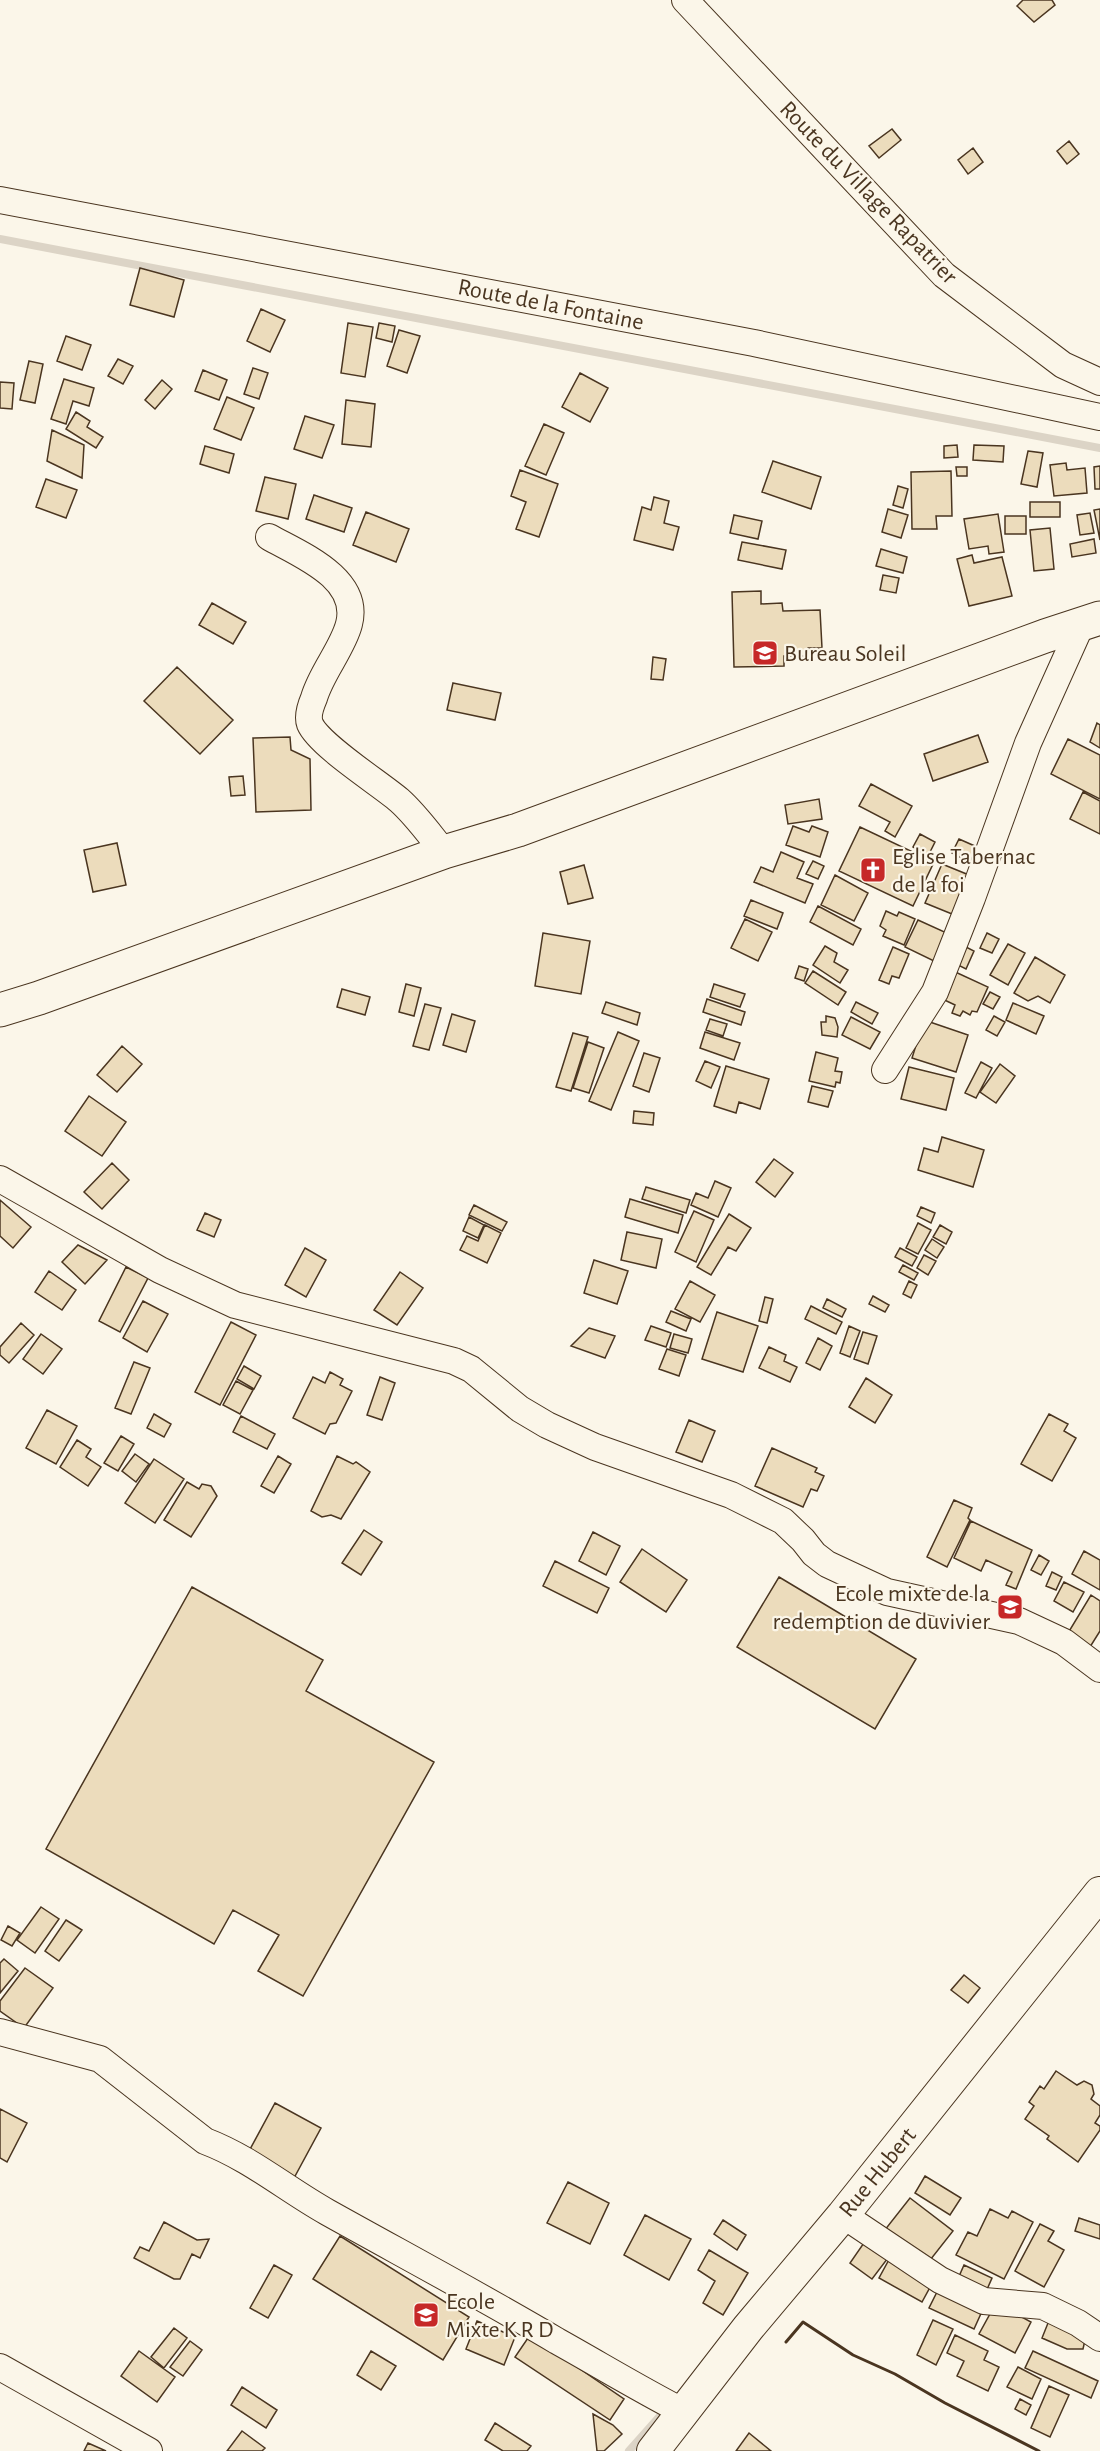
<svg xmlns="http://www.w3.org/2000/svg" width="1100" height="2451" font-family="'Alegreya Sans',sans-serif">
<style>
.lines{fill:none;stroke-linecap:round;stroke-linejoin:round}
.stream{stroke:#dcd4c6;stroke-width:8}
.building{fill:#ecdcbc;stroke:#4a3520;stroke-width:1.5}
.minor-casing{stroke:#4a3520;stroke-width:28}
.tertiary-casing{stroke:#4a3520;stroke-width:34}
.secondary-casing{stroke:#4a3520;stroke-width:35}
.minor{stroke:#fbf6e9;stroke-width:26}
.tertiary{stroke:#fbf6e9;stroke-width:32}
.secondary{stroke:#fbf6e9;stroke-width:33}
.wall{stroke:#4a3520;stroke-width:3}
.labels{text-anchor:middle;stroke-width:4.5;stroke-linejoin:round;paint-order:stroke}
.street-label{font-size:24px;fill:#4a3520;stroke:#fbf6e9}
.poi-label{font-size:24px;fill:#4a3520;stroke:#fbf6e9;text-anchor:start}
</style>
<rect width="100%" height="100%" fill="#fbf6e9"/>
<g class="lines">
<path class="stream" d="M0 239 1100 448
M629 2451 661 2415"/>
</g>
<path class="building" d="M1023 0H1052L1055 5 1034 22 1017 6Z
M892 129 901 140 879 158 869 146Z
M1069 141 1079 154 1067 164 1057 151Z
M973 148 983 162 968 174 958 160Z
M140 268 184 280 174 317 130 305Z
M261 309 285 320 270 352 247 341Z
M348 323 373 327 365 377 341 373Z
M379 323 395 326 392 342 376 338Z
M399 330 420 336 407 373 387 366Z
M66 336 91 345 82 370 57 361Z
M118 359 133 366 123 384 108 376Z
M29 361 43 364 35 403 20 400Z
M253 368 268 373 259 399 244 394Z
M203 370 227 380 219 400 195 391Z
M580 373 608 388 590 422 562 407Z
M64 379 94 388 89 406 73 401 66 424 51 419Z
M162 380 172 389 155 409 145 400Z
M0 382 14 383 12 409 0 408Z
M227 397 254 408 241 440 214 429Z
M346 400 375 404 371 447 342 444Z
M76 412 90 421 87 427 103 437 96 448 66 429Z
M305 416 334 425 322 458 294 449Z
M544 424 564 433 546 475 525 466Z
M52 430 84 445 82 478 47 461Z
M957 445 958 457 944 458V446Z
M974 445 1004 446 1003 462 973 460Z
M205 446 234 454 229 473 200 464Z
M1028 451 1043 453 1037 487 1021 484Z
M773 461 821 477 811 509 762 492Z
M1066 463 1067 470 1085 468 1087 493 1054 496 1050 465Z
M1100 466V489H1095L1094 467Z
M956 467H967V476H957Z
M520 470 558 484 539 537 516 529 526 502 511 496Z
M951 471 952 516H936L937 529H912L911 472Z
M265 477 296 484 288 519 256 511Z
M46 479 77 490 66 518 36 507Z
M898 486 908 489 903 508 893 505Z
M314 495 352 508 344 532 306 519Z
M654 497 669 501 664 523 679 527 673 550 634 540 642 507 651 510Z
M1030 502H1060V517H1030Z
M888 509 908 515 901 538 882 532Z
M1100 509V540L1094 510Z
M366 512 409 529 396 562 353 545Z
M1090 513 1094 533 1080 535 1077 515Z
M998 514 1004 552 989 554 988 546 969 549 964 519Z
M734 515 762 521 758 539 730 533Z
M1005 516H1026V534H1005Z
M1050 528 1054 569 1034 571 1030 530Z
M1094 539 1096 553 1072 557 1070 544Z
M742 542 786 550 782 569 738 560Z
M881 549 907 557 903 573 876 566Z
M972 555 974 563 1002 557 1012 596 969 606 957 559Z
M883 575 899 578 896 593 880 590Z
M761 591V604L782 603 783 611 820 610 822 648H808V656H784V666L734 667 732 592Z
M212 603 246 622 233 644 199 625Z
M653 657 666 659 663 680 651 679Z
M177 667 233 720 200 754 144 701Z
M453 683 501 693 495 720 447 710Z
M1097 723 1100 725V748L1090 742Z
M978 735 988 762 933 781 924 754Z
M290 737 291 750 310 759 311 810 256 812 253 738Z
M1068 739 1100 755V799L1051 774Z
M243 776 245 795 231 796 229 777Z
M871 784 912 806 895 837 885 831 890 822 859 806Z
M1083 792 1100 801V834L1070 819Z
M819 799 822 819 788 824 785 805Z
M793 826 809 832 812 826 828 832 820 857 786 845Z
M860 827 934 862 913 906 839 871Z
M920 834 935 842 928 856 913 847Z
M959 839 977 847 970 862 952 853Z
M117 843 126 885 93 892 84 850Z
M781 852 804 862 797 878 813 884 805 903 754 882 761 867 773 872Z
M813 861 824 866 818 879 806 874Z
M942 864 969 875 952 914 925 903Z
M584 865 593 898 568 904 560 872Z
M835 875 868 893 854 921 821 905Z
M751 900 783 913 777 929 744 916Z
M818 906 861 929 853 945 810 922Z
M886 911 897 916 899 912 915 919 904 945 883 936 886 930 880 926Z
M745 919 772 932 758 961 731 948Z
M918 920 949 934 936 962 905 947Z
M543 933 590 941 581 994 535 986Z
M987 933 999 939 992 953 980 948Z
M1008 944 1025 953 1008 985 990 975Z
M962 945 974 951 966 969 954 963Z
M825 946 837 953 834 962 848 970 840 983 813 965Z
M893 947 909 954 899 978 892 976 889 984 879 980Z
M1035 957 1065 975 1050 1003 1038 996 1028 1001 1014 993Z
M799 966 808 969 804 981 795 978Z
M951 970 988 987 977 1012 972 1011 970 1015 963 1011 960 1016 952 1013 955 1005 938 997Z
M813 971 846 992 838 1005 805 983Z
M406 984 421 988 414 1016 399 1012Z
M714 984 745 994 740 1007 710 997Z
M342 989 370 997 365 1015 337 1007Z
M990 992 1000 997 993 1009 983 1004Z
M707 999 745 1012 741 1025 703 1012Z
M606 1002 640 1013 637 1025 602 1013Z
M856 1002 878 1013 872 1024 851 1012Z
M1013 1003 1044 1016 1036 1034 1006 1020Z
M425 1004 441 1008 429 1050 413 1046Z
M452 1014 475 1021 466 1052 443 1045Z
M826 1016 835 1018 838 1027 837 1037 822 1035 821 1022H826Z
M994 1016 1005 1022 997 1036 986 1030Z
M851 1017 880 1032 870 1049 842 1035Z
M710 1019 727 1024 723 1036 706 1030Z
M924 1020 968 1035 956 1072 912 1058Z
M618 1032 639 1041 611 1110 589 1101Z
M705 1032 740 1043 734 1060 700 1048Z
M573 1033 588 1037 571 1091 556 1087Z
M588 1042 604 1048 589 1093 573 1088Z
M122 1046 142 1064 117 1092 97 1075Z
M816 1052 838 1058 835 1071 842 1072 840 1083 836 1082 835 1087 809 1081Z
M644 1053 660 1058 649 1092 633 1086Z
M705 1061 720 1067 711 1088 696 1081Z
M981 1062 992 1068 976 1098 965 1093Z
M1000 1064 1015 1076 996 1103 980 1092Z
M726 1066 769 1079 760 1109 739 1102 736 1113 714 1106Z
M909 1067 954 1078 946 1110 901 1099Z
M812 1086 833 1091 828 1107 808 1102Z
M89 1096 126 1122 102 1156 65 1131Z
M634 1111 654 1113 653 1125 633 1123Z
M942 1137 984 1150 973 1187 918 1170 924 1148 938 1152Z
M774 1159 793 1173 775 1197 756 1182Z
M112 1163 129 1180 102 1209 84 1192Z
M715 1181 731 1188 718 1217 691 1205 696 1193 708 1198Z
M646 1187 690 1200 686 1213 642 1199Z
M630 1199 683 1215 678 1233 625 1217Z
M0 1200 31 1227 13 1248 0 1236Z
M474 1205 507 1222 502 1231 469 1215Z
M921 1207 935 1213 931 1223 917 1216Z
M694 1211 714 1220 696 1262 675 1252Z
M205 1213 221 1220 214 1237 197 1230Z
M729 1214 751 1228 736 1251 728 1247 711 1275 697 1267Z
M469 1217 484 1225 478 1238 463 1231Z
M918 1223 931 1230 918 1254 906 1248Z
M485 1225 501 1233 487 1263 460 1250 467 1236 478 1241Z
M940 1225 952 1232 946 1244 933 1237Z
M627 1232 662 1239 656 1268 621 1260Z
M932 1239 944 1247 937 1258 925 1250Z
M78 1245 107 1260 85 1284 62 1262Z
M305 1248 326 1260 306 1297 285 1285Z
M900 1248 917 1257 912 1266 895 1257Z
M924 1255 936 1261 928 1275 917 1268Z
M594 1260 628 1271 617 1304 584 1293Z
M903 1265 918 1273 914 1280 899 1272Z
M126 1267 148 1278 120 1332 99 1321Z
M49 1271 76 1290 62 1310 35 1292Z
M400 1272 423 1288 397 1325 374 1310Z
M690 1281 715 1295 700 1322 675 1309Z
M909 1281 917 1285 911 1298 903 1294Z
M873 1296 889 1305 885 1312 869 1304Z
M765 1297 773 1299 767 1323 759 1321Z
M827 1299 846 1309 842 1317 823 1308Z
M143 1301 168 1314 147 1352 123 1338Z
M811 1306 842 1322 836 1334 805 1319Z
M671 1311 691 1319 686 1331 666 1322Z
M717 1312 758 1326 743 1372 702 1359Z
M231 1322 256 1335 220 1405 195 1392Z
M21 1323 34 1335 9 1363 0 1355V1347Z
M651 1326 671 1333 666 1347 645 1340Z
M849 1326 860 1331 850 1357 840 1353Z
M589 1328 615 1336 605 1358 571 1346Z
M863 1332 877 1336 868 1364 854 1359Z
M41 1334 62 1349 43 1374 23 1359Z
M674 1334 692 1339 688 1353 670 1348Z
M818 1338 832 1346 820 1370 806 1363Z
M769 1347 786 1355 784 1361 797 1367 790 1382 759 1368Z
M667 1349 686 1355 679 1376 659 1369Z
M134 1362 150 1368 131 1414 115 1408Z
M244 1366 261 1376 254 1389 237 1379Z
M330 1372 343 1379 340 1385 352 1391 336 1423 330 1424 325 1434 293 1418 313 1377 325 1383Z
M380 1377 395 1383 382 1420 367 1415Z
M866 1378 892 1395 875 1423 849 1407Z
M236 1381 253 1390 240 1414 223 1405Z
M47 1410 77 1426 56 1464 26 1448Z
M154 1414 171 1424 164 1437 147 1428Z
M1049 1414 1068 1424 1064 1431 1076 1438 1052 1481 1021 1464Z
M241 1416 275 1434 267 1449 233 1432Z
M689 1420 715 1431 702 1462 676 1452Z
M121 1436 134 1444 118 1471 104 1463Z
M77 1440 91 1449 86 1457 101 1467 88 1486 60 1467Z
M772 1448 817 1468 815 1472 824 1476 817 1491 811 1489 803 1507 755 1486Z
M135 1454 149 1464 136 1482 122 1471Z
M278 1456 291 1464 274 1493 261 1486Z
M337 1456 353 1464 356 1462 370 1472 341 1519 331 1515 322 1517 311 1511Z
M154 1459 184 1479 155 1523 125 1503Z
M187 1482 199 1489 202 1484 211 1486 217 1496 191 1537 164 1520Z
M954 1500 972 1508 968 1518 970 1520 947 1567 927 1557Z
M971 1521 1032 1550 1016 1589 1006 1585 1012 1572 986 1560 981 1571 954 1558Z
M364 1530 382 1542 361 1575 342 1563Z
M593 1532 620 1546 606 1575 579 1561Z
M642 1549 687 1580 666 1612 620 1582Z
M1084 1551 1100 1560V1590L1072 1574Z
M1039 1555 1049 1561 1041 1575 1031 1570Z
M555 1561 609 1588 597 1613 543 1586Z
M1052 1572 1062 1577 1056 1590 1046 1586Z
M779 1577 916 1659 875 1729 737 1647Z
M1064 1582 1084 1592 1073 1612 1054 1601Z
M192 1587 323 1660 306 1691 434 1762 303 1996 258 1971 279 1935 233 1910 214 1944 46 1849Z
M1091 1595 1100 1601V1631L1090 1647 1068 1633Z
M41 1907 59 1919 35 1953 17 1940Z
M66 1920 82 1930 59 1961 45 1951Z
M8 1926 20 1933 12 1946 1 1940Z
M4 1959 18 1971 0 1993V1963Z
M25 1968 53 1988 24 2028 0 2011V2001Z
M964 1975 980 1988 968 2003 951 1990Z
M1056 2071 1077 2085 1084 2081 1092 2085 1094 2094 1091 2099 1100 2106V2115L1095 2123 1100 2126V2130L1078 2162 1047 2139 1049 2136 1025 2119 1034 2106 1029 2102 1040 2086 1044 2089Z
M275 2103 321 2128 294 2178 248 2153Z
M0 2109 27 2123 7 2162 0 2158Z
M925 2176 961 2198 950 2215 915 2193Z
M568 2182 609 2203 590 2244 547 2223Z
M910 2198 953 2231 927 2264 884 2231Z
M990 2209 1008 2218 1012 2211 1033 2222 1004 2279 956 2255 968 2232 977 2236Z
M645 2215 691 2239 669 2280 624 2255Z
M1079 2218 1100 2225V2239L1075 2231Z
M723 2220 746 2235 737 2250 714 2234Z
M164 2222 197 2240 209 2239 200 2258 192 2254 180 2279H174L134 2258 140 2247 149 2251Z
M1040 2224 1054 2231 1048 2241 1064 2250 1044 2287 1015 2271Z
M340 2236 469 2317 443 2360 313 2279Z
M868 2237 891 2254 872 2279 850 2263Z
M709 2250 748 2273 723 2315 703 2303 715 2281 698 2270Z
M891 2256 934 2280 922 2302 879 2278Z
M274 2265 292 2275 268 2318 250 2308Z
M964 2265 992 2278 985 2294 957 2281Z
M939 2288 983 2309 974 2329 929 2308Z
M996 2303 1031 2322 1015 2353 979 2334Z
M1050 2318 1085 2340 1083 2349H1067L1042 2338Z
M933 2320 953 2329 936 2365 917 2355Z
M477 2321 515 2337 504 2365 466 2349Z
M174 2328 187 2338 164 2368 151 2357Z
M530 2335 624 2399 610 2420 515 2357Z
M955 2335 988 2351 984 2360 999 2367 988 2391 957 2376 964 2361 947 2353Z
M190 2341 202 2350 183 2376 170 2367Z
M139 2351 175 2377 157 2402 121 2376Z
M371 2351 396 2366 381 2390 357 2375Z
M1033 2351 1098 2381 1091 2398 1025 2368Z
M1018 2367 1041 2379 1032 2399 1007 2387Z
M1049 2386 1069 2395 1050 2437 1031 2428Z
M242 2387 277 2410 266 2428 231 2405Z
M1020 2399 1031 2405 1026 2415 1015 2409Z
M593 2414 613 2425 622 2434 604 2451H597Z
M495 2423 531 2446 527 2451H503L485 2440Z
M242 2431 265 2448 262 2451H227Z
M749 2433 771 2451H736Z
M88 2443 106 2451H84Z"/>
<g class="lines">
<defs>
<path id="minor" d="M685 0 944 275 1063 365 1100 382
M0 200 754 343 1100 417
M269 537C299 554 361 578 349 624 343 648 321 673 314 698 311 705 307 716 310 724 319 745 379 783 399 800 416 815 430 835 444 852
M885 1070 935 992 972 898 1028 743 1081 625
M0 1179 160 1270 235 1305 454 1361 471 1369 520 1409 547 1425 595 1447 731 1495 783 1521 803 1540 814 1554 827 1564 887 1592 1019 1621 1064 1642 1100 1669
M0 2032 100 2059 205 2141C250 2158 286 2189 327 2212 404 2255 481 2296 557 2341 600 2365 641 2390 684 2412
M843 2215 940 2280 984 2301 1043 2306 1078 2323 1100 2338
M0 2367 149 2451"/>
<path id="tertiary" d="M653 2451 748 2328 843 2215 1100 1893"/>
<path id="secondary" d="M0 1010 39 998 444 852 518 830 1045 636 1100 618"/>
</defs>
<use href="#minor" class="minor-casing"/>
<use href="#tertiary" class="tertiary-casing"/>
<use href="#secondary" class="secondary-casing"/>
<use href="#minor" class="minor"/>
<use href="#tertiary" class="tertiary"/>
<use href="#secondary" class="secondary"/>
<path class="wall" d="M786 2342 803 2322 853 2355 895 2374 945 2403 1039 2451"/>
</g>
<defs>
<symbol id="school-square" viewBox="-11 -11 22 22"><rect x="-9" y="-9" width="18" height="18" rx="4" fill="#c62828" stroke="#fbf6e9"/><path d="M0-5L7-2L0 1L-7-2ZM-4 1L0 2.5L4 1V4Q0 6-4 4Z" fill="#fff"/></symbol>
<symbol id="church-square" viewBox="-11 -11 22 22"><rect x="-9" y="-9" width="18" height="18" rx="4" fill="#c62828" stroke="#fbf6e9"/><path d="M-1.2-6h2.4v3.5h3.3v2.4h-3.3V6h-2.4V-.1h-3.3v-2.4h3.3Z" fill="#fff"/></symbol>
</defs>
<g fill-rule="evenodd">
<use href="#school-square" x="750" y="638" width="30" height="30"/>
<use href="#church-square" x="858" y="855" width="30" height="30"/>
<use href="#school-square" x="995" y="1592" width="30" height="30"/>
<use href="#school-square" x="411" y="2300" width="30" height="30"/>
</g>
<g class="labels">
<g class="street-label">
<text transform="translate(869 192) rotate(46)" y="8">Route du Village Rapatrier</text>
<text transform="translate(551 304) rotate(11)" y="8">Route de la Fontaine</text>
<text transform="translate(877 2172) rotate(-51)" y="8">Rue Hubert</text>
</g>
<g class="poi-label">
<text x="784" y="661">Bureau Soleil</text>
<text x="892" y="864">Eglise Tabernac<tspan x="892" dy="28">de la foi</tspan></text>
<text x="990" y="1601" text-anchor="end">Ecole mixte de la<tspan x="990" dy="28">redemption de duvivier</tspan></text>
<text x="446" y="2309">Ecole<tspan x="446" dy="28">Mixte K R D</tspan></text>
</g>
</g>
</svg>
